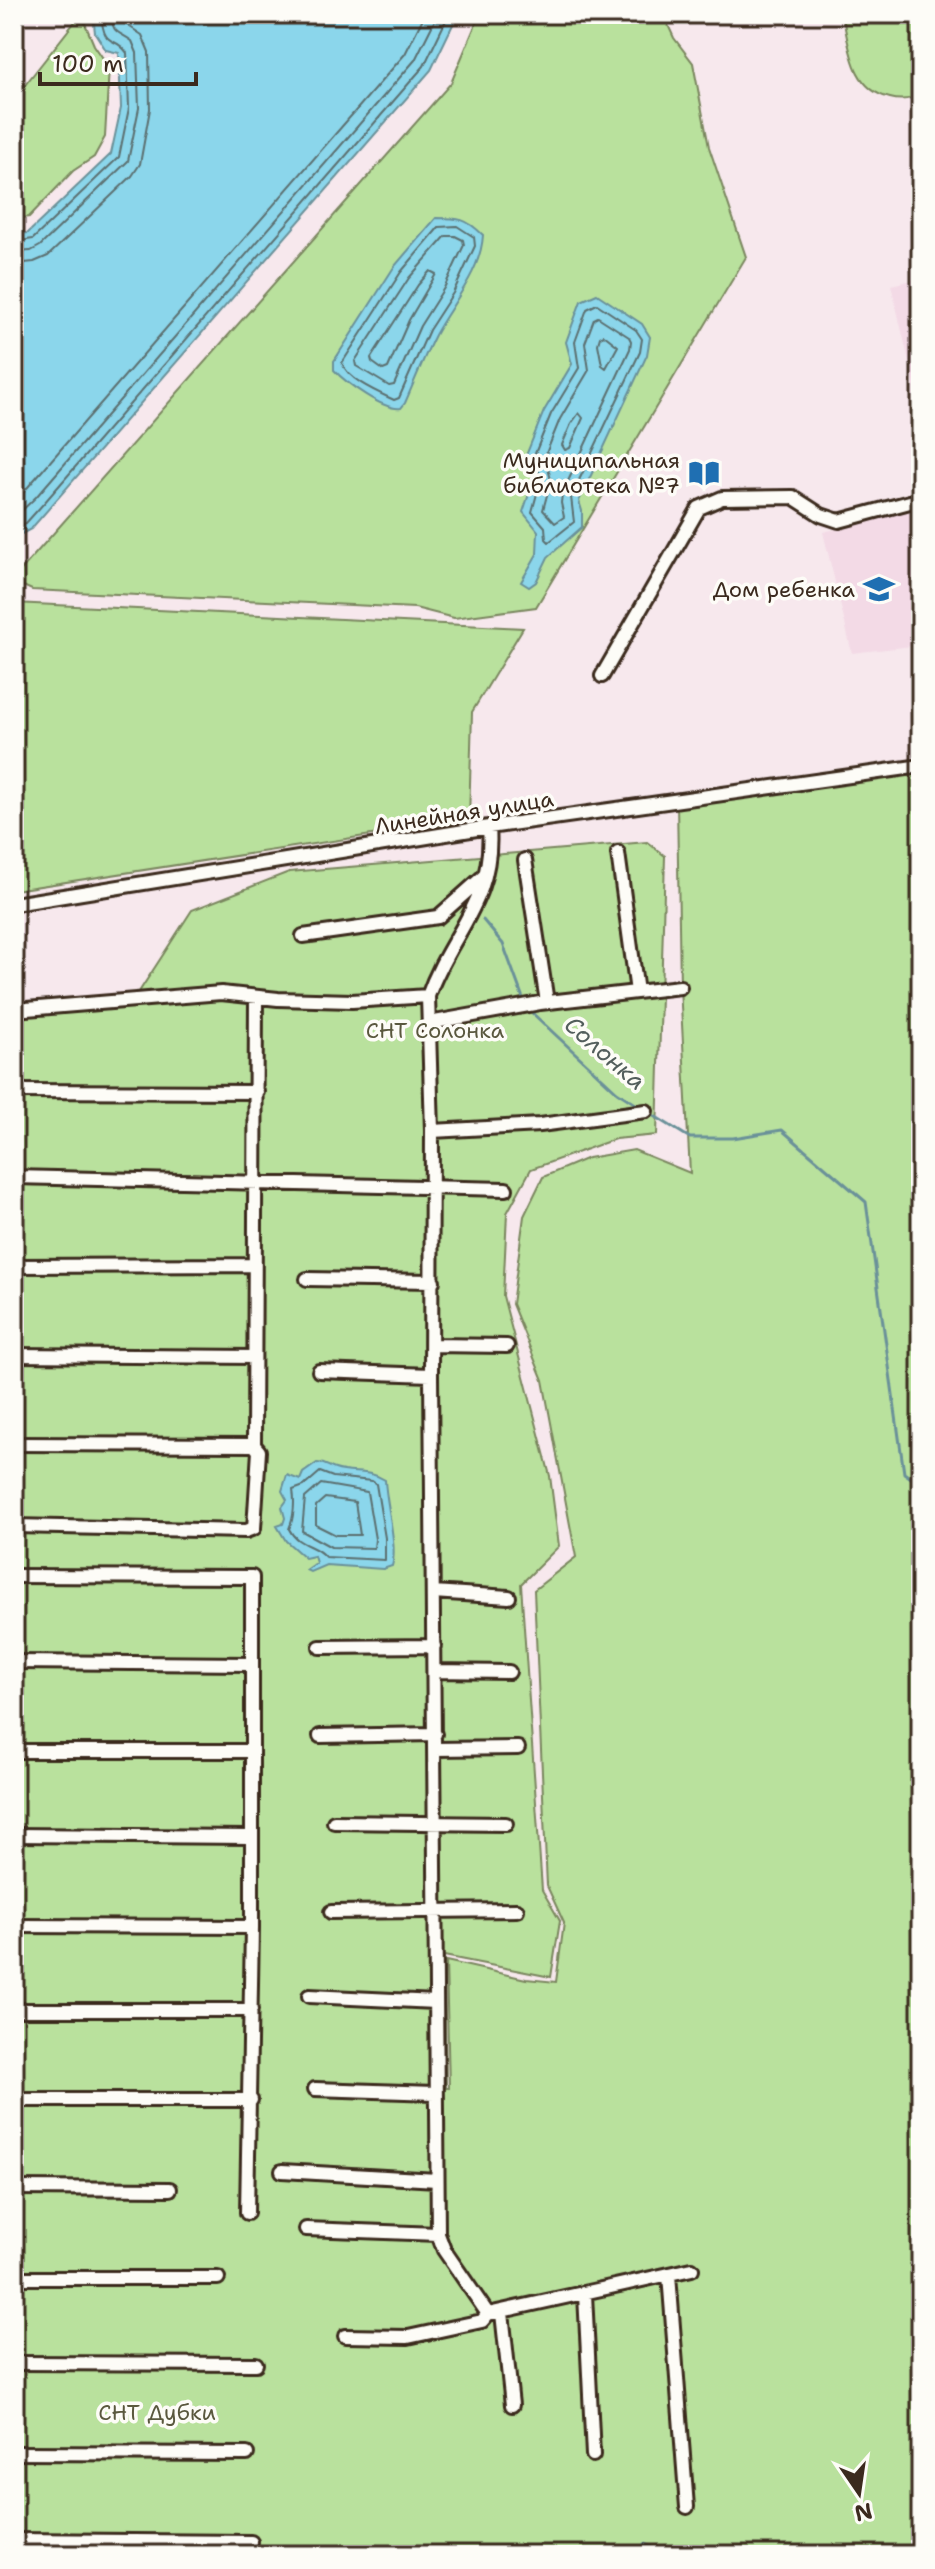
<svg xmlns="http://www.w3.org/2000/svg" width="935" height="2569" font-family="'Shantell Sans',sans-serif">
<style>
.built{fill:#f3dae6}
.green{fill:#b9e19d;stroke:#7a865e;stroke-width:2}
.water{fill:#8bd6eb;stroke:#6b9199;stroke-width:2}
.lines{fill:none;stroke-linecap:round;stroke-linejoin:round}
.shore{stroke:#5b6f70;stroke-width:2}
.stream{stroke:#6b9199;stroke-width:3}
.minor-casing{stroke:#3b2a1e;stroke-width:18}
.minor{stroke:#fdfcf7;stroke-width:12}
.labels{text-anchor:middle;stroke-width:7;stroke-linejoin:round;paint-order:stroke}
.poi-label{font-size:22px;fill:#3b2a1e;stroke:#fdfcf7;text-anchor:end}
.street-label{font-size:22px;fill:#3b2a1e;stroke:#fdfcf7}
.park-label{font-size:22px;fill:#5a583e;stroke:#fdfcf7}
.water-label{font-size:24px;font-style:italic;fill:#535e5c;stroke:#fdfcf7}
</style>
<rect width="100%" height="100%" fill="#f7e8ed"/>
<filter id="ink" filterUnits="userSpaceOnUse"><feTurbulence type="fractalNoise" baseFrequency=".0125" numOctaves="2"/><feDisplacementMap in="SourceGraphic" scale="16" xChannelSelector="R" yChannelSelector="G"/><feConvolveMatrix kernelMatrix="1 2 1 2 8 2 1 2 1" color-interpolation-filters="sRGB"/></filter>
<g filter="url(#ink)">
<path class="built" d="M921 278V407L920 408 891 285Z
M921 509V645L852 653 823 532Z"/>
<path class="green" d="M81 14 94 45 109 67 105 137 94 157 73 171 29 217 14 219V99Z
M480 14H663L674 38 693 63 709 147 746 257 536 607 454 618 415 608 32 590 14 582V578L451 83Z
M842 14H921V94C911 100 901 101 890 98 851 89 850 47 842 14Z
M14 603 523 628 472 712 469 820 14 890Z
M921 766V2555H14V1010L135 998 192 910 289 872 647 842 665 856 657 1135 615 1139 531 1169 507 1213 503 1296 550 1476 559 1546 521 1584 542 1890 560 1921 551 1977 444 1956 446 2088H449L446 1961 526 1979 556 1982 564 1923 547 1886 534 1590 576 1557 543 1380 512 1304 524 1216 543 1177 588 1158 634 1150 690 1173 680 987 677 801Z"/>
<path class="water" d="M93 14H458L431 70 31 529 14 538V234L28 233 111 154 121 108 119 53 106 50 95 33Z
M436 218C459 218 466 218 483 235 481 272 452 303 435 335 424 357 415 380 405 403L401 408C384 411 345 382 334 370V361L394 267Z
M597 294 642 324 650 337 647 355 579 501 582 511V527L548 557 536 582 529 587 521 582 537 554 538 531 523 512 534 479 525 458 544 411 572 364 566 342 581 301Z
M317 1463C326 1463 327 1466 335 1469 352 1475 369 1469 385 1480 386 1504 398 1546 392 1566L383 1569 326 1565 310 1572 306 1570 316 1563 314 1556 305 1558 286 1541 277 1526 283 1524 285 1518 282 1507 287 1500 282 1491 287 1475 300 1480 303 1473Z"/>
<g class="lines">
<path class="shore" d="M457 226 474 237 475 246 453 293 429 330 399 398 394 400C377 392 348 380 342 363L401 272 439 227Z
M446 236H455L463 240 464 245 444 288 420 326 394 385 389 386 356 366 355 361 409 278Z
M14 242 33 239 119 157 129 108 127 53C115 34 104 51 101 14
M14 252 31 251 40 246 128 161 139 108 137 53 132 41C117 30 113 35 111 14
M14 264 34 262 48 256 132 176 140 164 150 109 149 52 142 35 124 23 123 14
M430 271 436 274 409 320 388 368 383 370 372 362 371 358 418 285Z
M597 304 636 330 642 339 640 352 571 497 574 522 549 542 546 539 545 527 532 512 541 479 534 456 551 414 579 368 575 342 587 309Z
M598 317 629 337 631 341 630 349 562 494 561 503 564 517 555 523 543 510 551 480 545 456 560 419 589 370 585 343 594 319Z
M604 335 618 346 606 368 602 365 598 344 600 337Z
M579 413 583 418 570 448 565 450 562 445 571 424Z
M14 503 405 54 425 14
M14 518 36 497 415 60 438 14
M14 529 26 523 44 503 424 66 449 14
M320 1472 333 1477 372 1481 376 1484 385 1538V1560L325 1557C315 1544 298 1547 289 1529 294 1518 295 1502 293 1490L304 1486Z
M321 1484 367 1492 375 1539 374 1548 331 1547 302 1531 305 1498Z
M325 1498 355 1502 360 1535H336L316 1525V1506Z"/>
<path class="stream" d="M483 920 503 944 524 1001
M530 1011 617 1092 642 1108
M648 1112 690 1138H733L782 1130 866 1202 904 1473 921 1485
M644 2544 670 2555"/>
<defs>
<path id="minor" d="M602 676 699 508 722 498 793 497 821 515 839 521 921 499
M618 853 637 992
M525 860 547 1002
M14 904 489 827 921 766
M303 936 438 917 484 876
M14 1010 221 993 278 999 352 1001 428 996
M429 1023 540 1003 680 987
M14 1091 257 1092
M432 1131 540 1125 646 1111
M14 1177 506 1189
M14 1266 254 1265
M307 1279 433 1281
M432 1345 507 1346
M14 1355 254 1357
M319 1371 431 1375
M14 1444 254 1445
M14 1526 246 1531 254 1528 259 1451 254 1445 256 997
M14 1576 252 1577V1927L247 2213
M433 1592 509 1597
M320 1647 434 1646
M14 1662 250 1664
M435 1671 509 1672
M320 1736 435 1734
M435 1749 518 1748
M14 1751H251
M334 1822 506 1824
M14 1835 249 1837
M331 1912 517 1910
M14 1926 252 1927
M309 1996 436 2002
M14 2010H251
M315 2089 435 2093
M14 2100H251
M282 2171 437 2180
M14 2188 170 2189
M306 2229 438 2234
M669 2275 687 2507
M14 2278H218
M585 2294 593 2455
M502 2313 512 2405
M488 2314 444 2250 438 2234 431 1375 432 1131 428 996C450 933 495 901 489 827
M345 2336 408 2337 482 2321 488 2314 692 2269
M14 2363 256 2364
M14 2453 247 2454
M14 2540 251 2542"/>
</defs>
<use href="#minor" class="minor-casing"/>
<use href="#minor" class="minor"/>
</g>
</g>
<defs>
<symbol id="library-bare" viewBox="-9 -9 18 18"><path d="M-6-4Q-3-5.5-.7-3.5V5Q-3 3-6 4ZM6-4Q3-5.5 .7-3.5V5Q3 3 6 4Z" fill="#1f6fb2" stroke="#fdfcf7" stroke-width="2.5" paint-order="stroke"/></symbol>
<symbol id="school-bare" viewBox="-9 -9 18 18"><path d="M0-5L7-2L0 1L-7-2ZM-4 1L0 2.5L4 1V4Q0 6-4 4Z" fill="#1f6fb2" stroke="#fdfcf7" stroke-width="2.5" paint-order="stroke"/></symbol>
</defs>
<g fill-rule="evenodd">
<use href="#library-bare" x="682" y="451" width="44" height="44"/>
<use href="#school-bare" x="857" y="567" width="44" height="44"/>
</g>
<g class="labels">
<g class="poi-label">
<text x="680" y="468">Муниципальная<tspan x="680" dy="25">библиотека №7</tspan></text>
<text x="855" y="597">Дом ребенка</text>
</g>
<g class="street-label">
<text transform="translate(464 812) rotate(-9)" y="8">Линейная улица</text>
</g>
<g class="park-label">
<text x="435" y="1038">СНТ Солонка</text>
<text x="157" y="2420">СНТ Дубки</text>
</g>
<g class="water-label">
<text transform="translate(605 1053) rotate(41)" y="8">Солонка</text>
</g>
</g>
<rect width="935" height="2569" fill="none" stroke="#fdfcf7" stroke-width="48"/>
<rect x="24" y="24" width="887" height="2521" fill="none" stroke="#3b2a1e" stroke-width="3" filter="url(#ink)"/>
<g transform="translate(859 2493) rotate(167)" stroke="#fdfcf7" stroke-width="6" paint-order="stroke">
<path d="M0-6L14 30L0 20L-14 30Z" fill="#3b2a1e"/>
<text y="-12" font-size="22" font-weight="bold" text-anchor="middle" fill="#3b2a1e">N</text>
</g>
<path d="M40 72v12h156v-12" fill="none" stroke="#3b2a1e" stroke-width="4"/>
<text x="52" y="72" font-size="24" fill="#3b2a1e" stroke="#fdfcf7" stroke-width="6" paint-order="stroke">100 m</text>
</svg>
